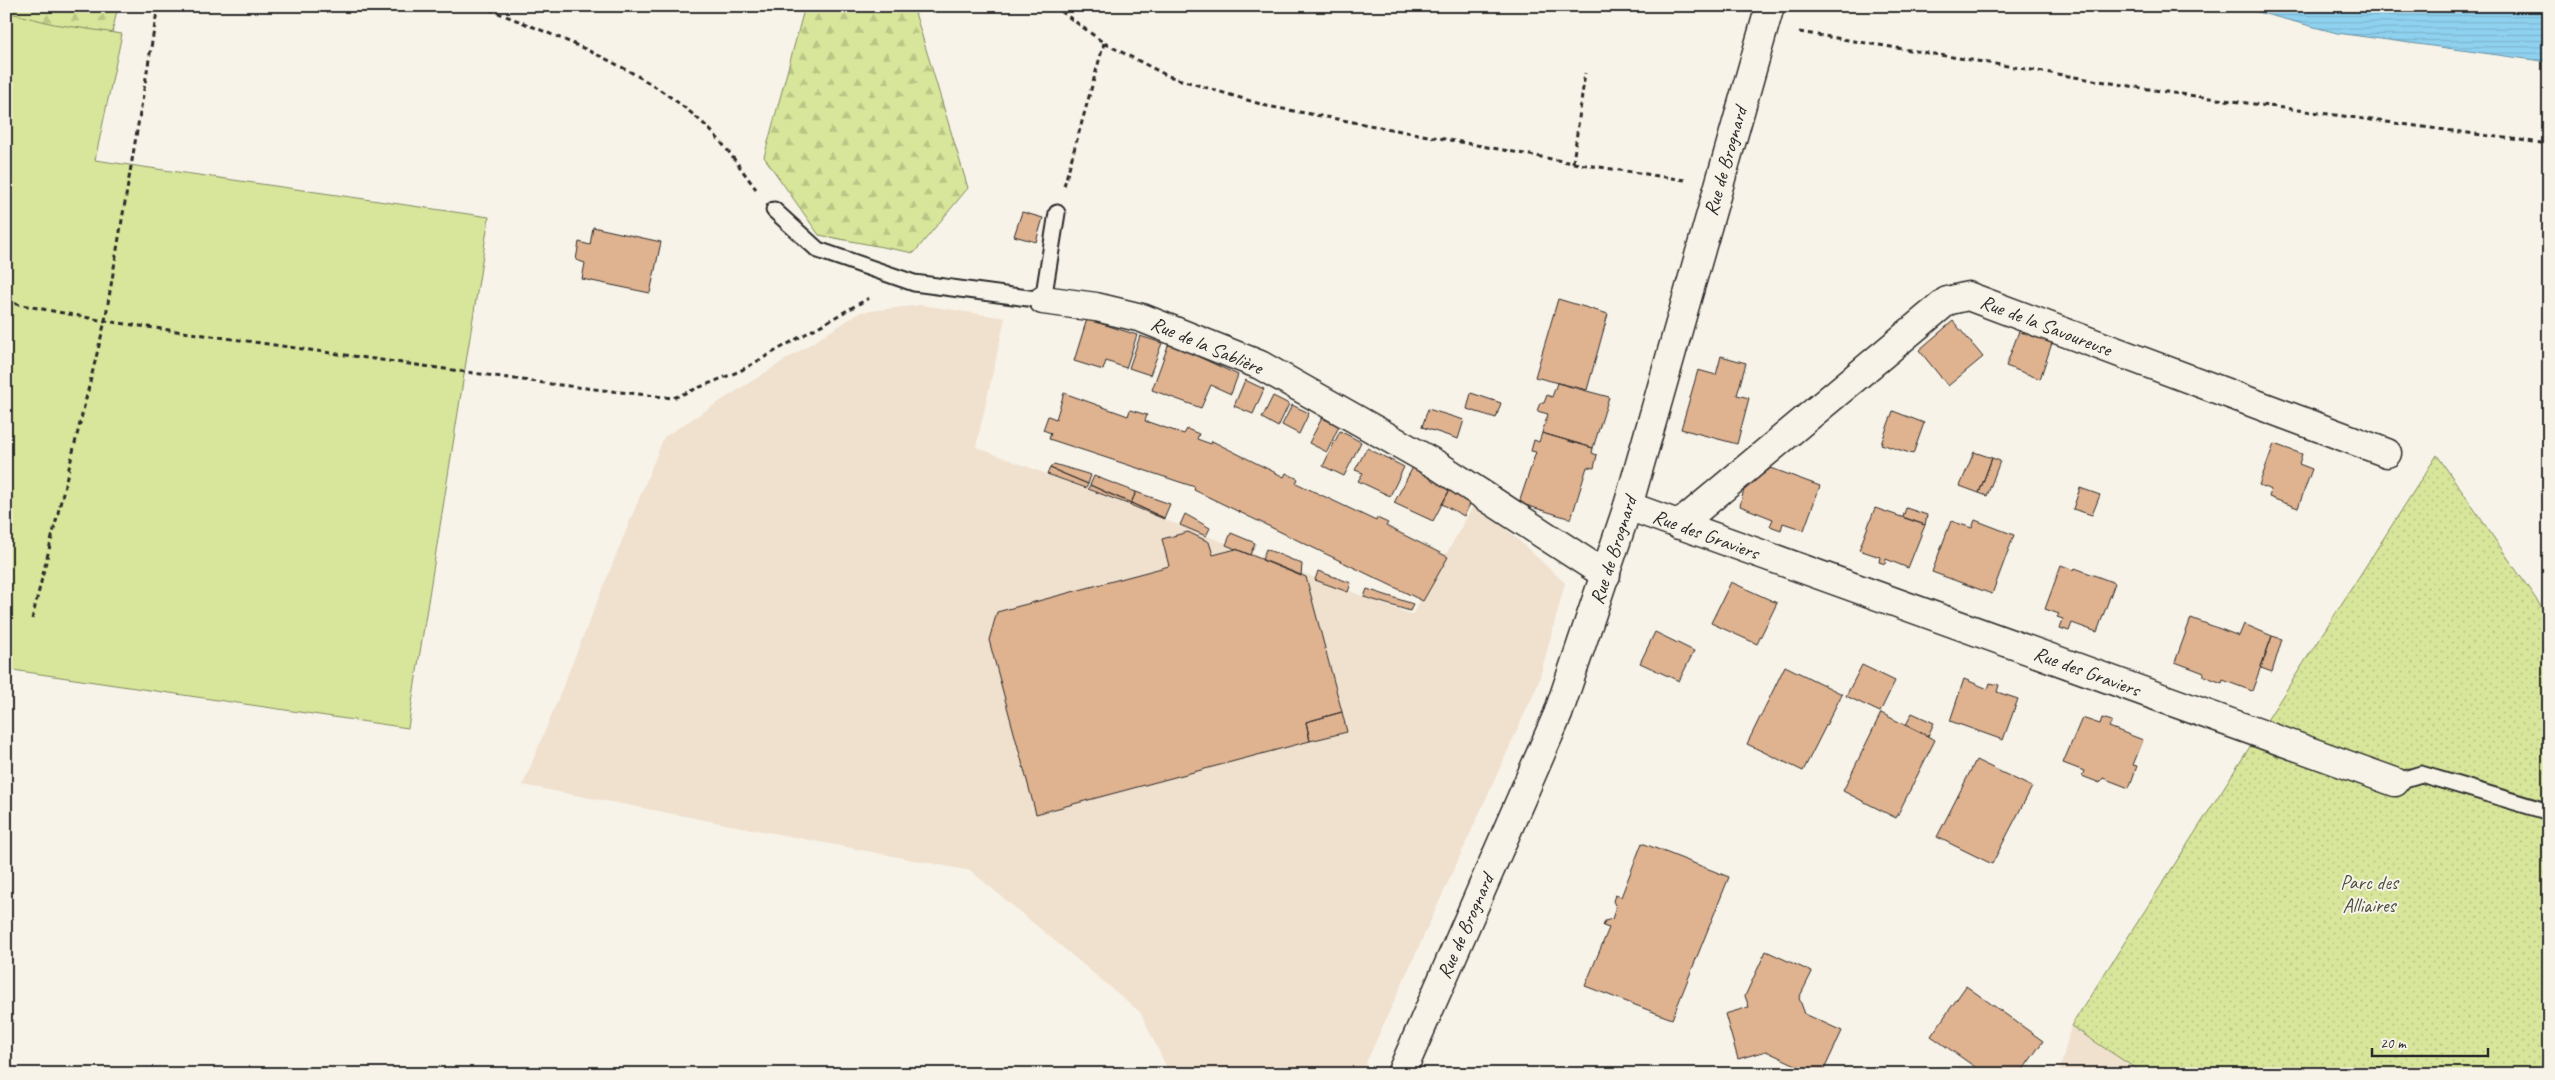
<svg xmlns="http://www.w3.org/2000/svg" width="2555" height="1080" font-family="Caveat,sans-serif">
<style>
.built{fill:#f0e0ce}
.grass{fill:url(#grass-dots);stroke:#818862}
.forest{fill:url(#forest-firs);stroke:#818862}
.garden{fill:#d7e69a;stroke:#818862}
.water{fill:url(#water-rules);stroke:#678fa1}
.building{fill:#dfb290;stroke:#2b2b2b}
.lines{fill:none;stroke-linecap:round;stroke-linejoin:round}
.lane-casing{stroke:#2b2b2b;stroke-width:19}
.street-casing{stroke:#2b2b2b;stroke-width:31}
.secondary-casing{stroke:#2b2b2b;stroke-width:31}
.path{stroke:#2b2b2b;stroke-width:3;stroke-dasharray:5 4;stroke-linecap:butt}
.lane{stroke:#f7f3e8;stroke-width:15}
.street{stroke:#f7f3e8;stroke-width:28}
.secondary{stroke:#f7f3e8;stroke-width:28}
.labels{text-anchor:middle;stroke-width:4;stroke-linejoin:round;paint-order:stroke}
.street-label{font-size:20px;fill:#2b2b2b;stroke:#f7f3e8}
.park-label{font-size:20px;fill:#4d5041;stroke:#f7f3e8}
</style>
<defs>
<pattern id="grass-dots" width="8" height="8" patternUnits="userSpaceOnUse" patternTransform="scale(1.25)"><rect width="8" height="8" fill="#d7e69a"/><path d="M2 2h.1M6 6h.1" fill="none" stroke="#b9c585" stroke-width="1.8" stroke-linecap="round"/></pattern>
<pattern id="forest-firs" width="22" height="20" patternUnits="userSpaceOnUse" patternTransform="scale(1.25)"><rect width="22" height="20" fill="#d7e69a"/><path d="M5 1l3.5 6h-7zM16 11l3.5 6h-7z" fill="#b9c585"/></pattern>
<pattern id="water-rules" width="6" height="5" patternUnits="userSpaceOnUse" patternTransform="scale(1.25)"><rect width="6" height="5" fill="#8fd2f0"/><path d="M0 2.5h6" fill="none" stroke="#7cb4ce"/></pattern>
</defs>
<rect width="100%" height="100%" fill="#f7f3e8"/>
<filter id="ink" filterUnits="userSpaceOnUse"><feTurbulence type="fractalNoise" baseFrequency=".02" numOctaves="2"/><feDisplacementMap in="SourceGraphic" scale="10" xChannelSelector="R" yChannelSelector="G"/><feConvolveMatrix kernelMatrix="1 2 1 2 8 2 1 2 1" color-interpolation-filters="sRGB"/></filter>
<g filter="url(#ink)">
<path class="built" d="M921 305 1005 318 976 447 1412 615 1476 501 1565 583 1538 684 1361 1074H1170L1140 1012 971 871 523 785 664 437 861 312Z
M2071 1026 2144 1074H2059Z"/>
<path class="grass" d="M2437 455 2549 618V1074H2144L2071 1026Z"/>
<path class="forest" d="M6 6H118L98 95 6 62Z
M805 6H913L968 188 914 253 819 235 764 157Z"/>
<path class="garden" d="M6 12 54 24 122 34 95 160 489 217 408 728 6 669Z"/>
<path class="water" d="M2235 6H2549V62L2337 33Z"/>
<path class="building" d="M1022 212 1043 218 1036 242 1014 236Z
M593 227 661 242 650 293 582 279 585 263 576 260 579 242 590 245Z
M1558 299 1608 314 1587 390 1535 377Z
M1087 319 1137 335 1126 368 1106 361 1103 370 1074 361Z
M1953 321 1983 357 1948 386 1919 350Z
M2019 331 2052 343 2040 379 2006 366Z
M1140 336 1162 343 1150 375 1129 368Z
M1169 343 1238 375 1231 394 1211 385 1201 408 1152 390Z
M1721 356 1746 363 1737 395 1749 398 1737 444 1681 429 1698 370 1716 375Z
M1245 380 1264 389 1253 414 1234 406Z
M1557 383 1609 397 1593 448 1542 433 1548 414 1537 411 1540 403H1544L1547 395 1552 397Z
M1064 393 1128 416 1130 410 1147 415 1145 421 1184 434 1187 429 1199 434 1197 439 1211 444 1212 441 1284 477 1286 473 1298 479 1296 483 1376 521 1377 518 1388 523 1386 526 1448 557 1423 601 1194 490 1195 487 1049 439 1051 433 1043 430 1048 416 1056 419Z
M1471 393 1501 403 1496 418 1467 409Z
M1273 396 1289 404 1278 427 1262 418Z
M1292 405 1309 413 1299 434 1282 425Z
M1428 409 1464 420 1458 439 1422 427Z
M1893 411 1924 423 1913 454 1881 444Z
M1322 418 1339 426 1327 452 1309 443Z
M1340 431 1361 442 1344 476 1323 466Z
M1542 433 1593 448 1592 453 1597 455 1594 468 1587 467 1571 519 1519 503 1536 452 1531 451 1534 440 1539 442Z
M2274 444 2302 454 2299 464 2312 469 2298 508 2269 497 2271 490 2259 485Z
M1367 448 1404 467 1390 496 1358 481 1363 473 1355 470Z
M1974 452 1992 458 1979 493 1960 486Z
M1992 458 2000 461 1987 496 1979 493Z
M1054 464 1091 475 1088 484 1050 468Z
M1413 467 1451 487 1433 521 1394 503Z
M1050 468 1088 484 1086 488 1047 474Z
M1771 468 1820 486 1804 530 1783 523 1781 530 1770 526 1773 519 1740 506 1744 489Z
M1094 476 1136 492 1131 503 1090 485Z
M1090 485 1105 492 1131 503 1130 505 1088 489Z
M2080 488 2100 495 2092 515 2073 509Z
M1450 490 1471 502 1464 516 1442 504Z
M1136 492 1170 504 1164 518 1131 503Z
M1131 503 1164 518V519L1130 505Z
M1875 508 1925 525 1908 568 1886 559 1885 564 1879 562 1880 557 1859 550Z
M1906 508 1927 515 1925 525 1903 517Z
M1185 514 1210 528 1206 536 1180 525Z
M1975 520 2014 535 1992 594 1932 572 1951 521 1972 528Z
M1188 532 1209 542 1213 555 1236 549 1306 577 1342 712 1306 722 1310 741 1036 814 989 640 997 612 1169 566 1162 539Z
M1231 533 1255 543 1250 555 1226 545Z
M1266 549 1302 564 1301 576 1262 560Z
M2061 565 2074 570 2075 568 2115 583 2097 632 2072 623 2069 631 2060 628 2063 619 2057 617 2059 614 2045 609Z
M1318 571 1351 583 1348 592 1315 580Z
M1731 582 1777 603 1757 644 1711 623Z
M1367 589 1413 604 1410 611 1364 597Z
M2191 618 2239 636 2244 624 2272 636 2252 691 2223 680 2222 683 2204 676V673L2175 662Z
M1655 632 1694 651 1679 681 1640 663Z
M2272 636 2282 639 2272 672 2261 668Z
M1862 665 1895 681 1880 712 1846 696Z
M1785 666 1842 694 1803 771 1747 744Z
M1964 679 1988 689 1990 683 1999 685 1997 692 2018 699 2003 740 1950 721Z
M1342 712 1347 732 1310 741 1306 722Z
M1881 713 1935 740 1896 818 1843 791Z
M1912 713 1934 723 1928 736 1906 725Z
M2082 718 2100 724 2102 718 2112 721 2109 727 2143 740 2133 765 2137 766 2129 788 2103 778 2100 783 2082 776 2084 771 2063 763Z
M1976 760 2032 787 1992 864 1937 837Z
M1642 843 1729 877 1672 1019 1585 986 1609 928 1603 926 1605 921 1612 919 1616 907 1613 901 1615 895 1621 897Z
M1766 951 1812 972 1799 998 1805 1014 1842 1031 1822 1074H1815L1766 1051 1738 1059 1725 1014 1749 1007 1745 996Z
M1966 986 2043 1041 2020 1074H1985L1931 1036Z"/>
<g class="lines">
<defs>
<path id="lane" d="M774 210 818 250 914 283 1043 300 1057 213
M2395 782 2421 774 2549 812"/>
<path id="street" d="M1043 300 1096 307 1142 318 1260 365 1437 465 1606 575
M1628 506 2395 782
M1679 525 1947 301 1968 296 2387 453"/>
<path id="secondary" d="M1401 1074 1558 714 1628 506 1770 6"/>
</defs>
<use href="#lane" class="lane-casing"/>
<use href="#street" class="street-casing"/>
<use href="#secondary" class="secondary-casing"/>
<path class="path" d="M481 6C560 38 643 67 706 126 725 144 740 168 756 189
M1054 6 1104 43 1168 76 1267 106 1573 163 1685 180
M1799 32 2173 93 2549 144
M1573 163 1585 73
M1064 186 1104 43
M6 302 105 321 551 384 673 398 740 371 869 298
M32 619 105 321 158 6"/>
<use href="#lane" class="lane"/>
<use href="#street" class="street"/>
<use href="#secondary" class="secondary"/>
</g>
</g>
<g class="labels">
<g class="street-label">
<text transform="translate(1725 161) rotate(-74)" y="7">Rue de Brognard</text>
<text transform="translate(2046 325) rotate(21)" y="7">Rue de la Savoureuse</text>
<text transform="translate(1207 345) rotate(23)" y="7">Rue de la Sablière</text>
<text transform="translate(1706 534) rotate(20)" y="7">Rue des Graviers</text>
<text transform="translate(1613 550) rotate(-72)" y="7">Rue de Brognard</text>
<text transform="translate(2087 671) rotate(20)" y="7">Rue des Graviers</text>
<text transform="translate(1465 926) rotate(-66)" y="7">Rue de Brognard</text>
</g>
<g class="park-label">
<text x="2369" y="889">Parc des<tspan x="2369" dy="23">Alliaires</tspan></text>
</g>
</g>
<rect width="2555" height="1080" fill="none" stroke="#f7f3e8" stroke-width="25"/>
<rect x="12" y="12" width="2530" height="1055" fill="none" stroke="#2b2b2b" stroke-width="2" filter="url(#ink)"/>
<path d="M2372 1048v8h116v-8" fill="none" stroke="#2b2b2b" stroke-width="2.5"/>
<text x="2380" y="1048" font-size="15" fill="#2b2b2b" stroke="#f7f3e8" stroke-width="4" paint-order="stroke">20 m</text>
</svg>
